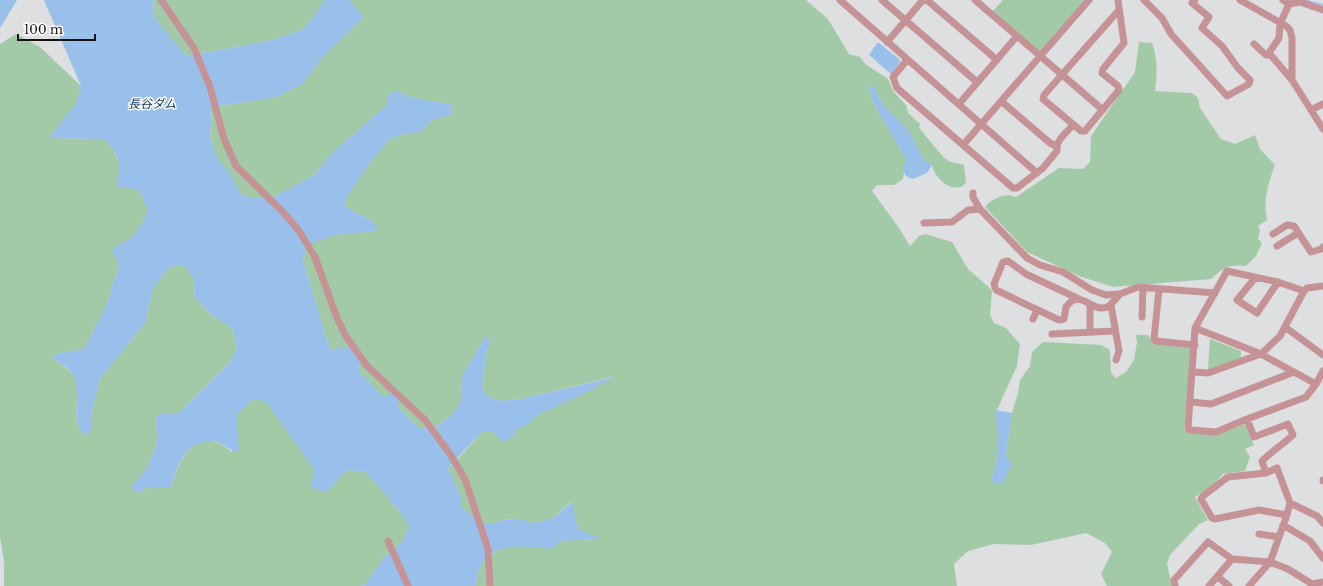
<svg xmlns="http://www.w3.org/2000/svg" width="1323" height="586" font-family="'Libre Baskerville','Noto Sans JP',serif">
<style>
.green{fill:#a3caa7}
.water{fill:#99bfeb}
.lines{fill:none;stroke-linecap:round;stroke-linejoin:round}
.stream{stroke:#99bfeb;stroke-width:1.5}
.minor{stroke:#c59396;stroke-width:7}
.labels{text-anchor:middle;stroke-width:3;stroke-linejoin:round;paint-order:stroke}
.water-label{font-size:12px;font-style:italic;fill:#0b345c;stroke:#fff}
</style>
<rect width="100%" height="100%" fill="#dddfe1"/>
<path class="green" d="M154 0H325L304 29 273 40 186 56 153 16Z
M349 0H806L828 19 849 54 860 57 865 64 888 79 893 91 906 105 908 113 920 124 919 128C926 135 942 158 949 161 953 163 959 163 964 165L966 183 961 187C959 187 954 188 951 187 942 184 933 173 932 165L924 160 908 130 883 105 876 90 867 84 874 104 906 159 903 179 894 185H877L872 191 899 228 910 246 919 236 925 234 952 242 968 269 992 290 990 315 994 323 1006 328 1020 344 1017 366 997 410 998 457 991 482 1006 455 1012 413 1018 393 1020 380 1030 366 1032 352 1043 342 1101 345 1110 350 1111 373 1116 378 1126 372 1134 360 1137 342 1136 335H1148L1153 343 1192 348 1184 430 1219 434 1245 424 1254 445 1245 449 1250 457 1245 471 1223 474 1211 487 1195 497 1208 520 1199 524 1170 555 1167 564 1172 586H1107L1101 574 1112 552 1105 543 1086 533 1031 545 994 544 968 551 954 564 957 586H476C478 542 518 544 552 548L560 541 599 539 578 529 571 502 552 519 533 523 519 519 503 520 490 524 475 519 462 507V500L448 468 458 459 482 432H494L502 442 512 437 518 427C529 425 529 419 538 415 563 402 588 391 613 377L521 399 499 401 487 396 482 387 486 355 490 344 487 334 462 376 461 400 458 407 450 416 436 427 420 429 398 407 384 398 360 373V359L330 350 303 261 308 244 335 235 376 231 375 223 346 207 345 200 364 171 389 139 407 133 421 132 432 120 451 115 453 105 414 98 396 91 388 104 333 152 314 175 274 197 260 198 242 196 229 172 217 159 210 137 212 107 276 97 302 84 322 58 364 17Z
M1003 0H1086L1040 53 992 12Z
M16 34 40 47 81 86 77 102 49 138 104 139 114 150 120 165 139 190 148 210C139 232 134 238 113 249L119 265 106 306 84 349 56 354 53 358C59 363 66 367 71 372 86 388 67 415 84 435L91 431V414L100 379 145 323 153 288 170 267 185 265 193 278 195 298 210 314 232 328 237 347 230 362 178 414H162L155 417 158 440 148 467 132 487 137 493 149 487H171C178 466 187 435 216 442 221 443 228 449 232 452L237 414 254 399 266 401 314 469 325 493 347 470 366 472 401 513 409 526 402 542 385 556 367 582 362 586H4V562L0 537V44Z
M1139 42 1152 43C1158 59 1157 75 1155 91L1192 93 1198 98 1200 108 1221 139 1235 144 1255 135 1260 149 1275 165C1268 184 1263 199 1267 220L1258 226 1260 230 1258 239 1262 243 1256 256 1246 266C1228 264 1223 268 1211 279L1113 287 1079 276 1027 252 985 207C993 198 1004 192 1016 197L1059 168 1083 169 1090 162 1091 136 1135 72Z
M1210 339 1241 351V358L1208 370Z"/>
<path class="water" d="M0 0H17L0 28Z
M44 0H154L153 16 186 56 273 40 304 29 325 0H349L364 17 322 58 302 84 276 97 212 107 210 137 217 158 229 172 242 196 260 198 274 197 314 175 333 152 388 104V94L396 91 414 98 453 105 451 115 432 120 421 132 407 133 389 139 364 171 345 200 346 207 375 223 377 231 335 235 308 245 303 261 330 350 348 346 360 359V373L384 398 392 393 397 397 398 407 420 429 436 427 450 416 458 407 461 400 462 376 487 334 490 344 486 355 482 387 487 396 499 401 521 399 615 377 581 395 536 416 526 426 518 427 513 437 502 442 494 432H482L448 468 462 500V507L475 519 490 524 503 520 519 519 533 523 552 519 572 502 578 529 600 539 560 541 552 549C518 544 478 542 476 586H362L367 582 385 556 402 542 409 526 401 513 366 472 347 470 325 493 311 487 314 469 266 402 254 399 237 414 239 452C229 452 226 444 217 442 214 441 210 442 207 442 184 442 177 468 171 487H149L137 493 131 487 148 467 158 440 155 417 162 414H178L230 362 237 347 232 328 210 314 195 298 193 278 185 265 170 267 153 288 145 323 100 379 91 414V431L84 435C69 417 83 395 73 374 69 368 59 363 53 358L56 354 84 349 106 306 119 265 112 249C134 238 139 232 148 210L139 190 116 186C121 163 121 156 104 139L49 138 77 102 81 86Z
M877 43H879L899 59 900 62 891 74 869 55Z
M867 84 876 90 883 105 908 130 924 160 932 165 927 173 913 179 906 176 903 171 906 159 874 104Z
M996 410 1012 413 1006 455 1012 464 1002 484 991 482 998 457Z"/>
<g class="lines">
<path class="stream" d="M1305 0 1323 5"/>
<path class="minor" d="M161 0 194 48 210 87 224 139 236 166 283 212 299 231 315 257 337 318 345 335 367 366 425 420 450 454 465 479 488 549 490 586
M840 0 1037 173
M882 0 977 82
M927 0 997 60
M975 0 1103 110
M1118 0 1124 43 1103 69 1102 73 1118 86 1119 90 1085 131H1081L1043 99 1044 95 1119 10
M1144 0 1162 18 1171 34 1227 96 1249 84 1250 80 1238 68 1222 46 1202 28 1209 17 1192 3 1195 0
M1240 0 1286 26 1290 30 1292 38V80L1323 129
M1283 0 1289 4 1300 2 1323 10
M1289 4 1280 24 1279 38 1269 53 1292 80
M887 42 923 0
M1254 44 1266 55H1270
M907 60 893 77 897 88 1013 188H1017L1043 168 1057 151C1055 141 1066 133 1073 125
M1001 101 1050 143 1056 146
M959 104 1017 36
M1311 110 1323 104
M963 145 1089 0
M973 193V197L980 209
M924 223 952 222 968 210 980 209 1027 258 1040 265 1063 272 1092 290 1106 295 1120 294 1138 287 1215 293
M1273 234 1287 225 1294 226 1311 252 1321 249 1323 247
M1277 246 1298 233
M1255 278 1237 300 1257 313 1278 282
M1159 289 1154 339 1156 341 1195 345
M1079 299 1026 274 1008 261 1003 262 994 284 996 290 1059 320 1064 319 1066 307C1081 286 1093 316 1109 306 1113 303 1117 297 1120 294
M1111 305 1119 351 1116 360
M1142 317 1143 288
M1033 319 1037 310
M1285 327 1323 355
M1195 328 1261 354 1316 384
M1090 332V305
M1052 334 1115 331
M1194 372 1208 373 1261 354 1280 336 1304 291 1307 288 1323 286
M1191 402 1211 404 1294 372
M1247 419 1306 397 1316 384 1323 371
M1277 468 1290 503 1287 515 1259 510 1215 519 1212 518 1201 499 1203 496 1228 477 1266 473Z
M1266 473 1262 461C1265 457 1288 440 1293 435L1288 424 1254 437 1247 419 1216 432 1190 430 1188 428 1195 328 1227 271 1278 282 1304 291
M1323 480V481
M1290 503 1317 516 1323 523
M1283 525 1310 541 1323 558
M1259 534 1279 537
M388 541 408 586
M1218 577 1229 586
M1175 586 1174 580 1208 542 1232 559 1270 562 1288 569 1312 584 1323 582
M1209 586 1232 559
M1249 586 1270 562 1287 515"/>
</g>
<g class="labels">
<g class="water-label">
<text x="152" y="108">長谷ダム</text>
</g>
</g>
<path d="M18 34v6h77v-6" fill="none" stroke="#131314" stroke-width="2"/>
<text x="24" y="34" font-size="12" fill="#131314" stroke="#ffffff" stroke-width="3" paint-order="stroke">100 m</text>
</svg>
